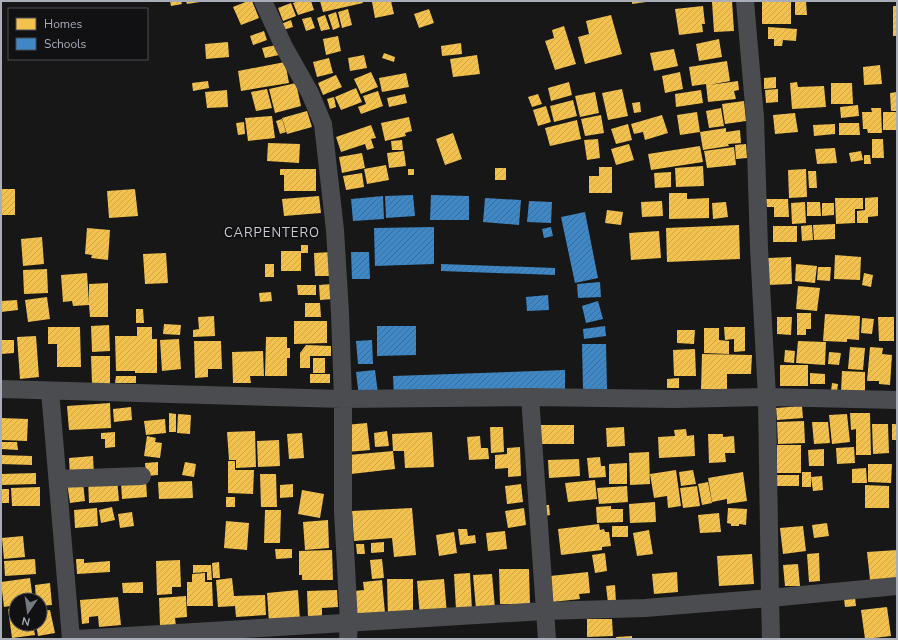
<svg xmlns="http://www.w3.org/2000/svg" width="898" height="640" font-family="'Nunito Sans',sans-serif">
<style>
.homes{fill:url(#homes-hatch)}
.schools{fill:url(#schools-hatch)}
.lines{fill:none;stroke-linecap:round;stroke-linejoin:round}
.street{stroke:#4b4c50;stroke-width:18}
.labels{text-anchor:middle;stroke-width:4;stroke-linejoin:round;paint-order:stroke}
.quarter-label{font-size:13px;letter-spacing:1px;fill:#c9ccd4;stroke:#111113}
</style>
<defs>
<pattern id="homes-hatch" width="6" height="6" patternUnits="userSpaceOnUse"><rect width="6" height="6" fill="#f2c14e"/><path d="M-1 1l2-2M0 6l6-6M5 7l2-2" fill="none" stroke="#cca549"/></pattern>
<pattern id="schools-hatch" width="6" height="6" patternUnits="userSpaceOnUse"><rect width="6" height="6" fill="#3f88c5"/><path d="M-1 1l2-2M0 6l6-6M5 7l2-2" fill="none" stroke="#3b6f9a"/></pattern>
</defs>
<rect width="100%" height="100%" fill="#171717"/>
<path class="homes" d="M170 1H181L182 4 171 6Z
M186 1H200V2L187 4Z
M248 1H252L259 18 241 25 233 7Z
M299 1H311L314 10 298 15 293 3Z
M320 1H362L363 3 323 12Z
M377 1H391L394 14 375 18 372 2Z
M632 1H646V2L632 4Z
M732 1 734 31 714 32 712 2Z
M762 1H791V24H762Z
M795 1H806L807 15H795Z
M291 3 296 16 283 21 278 8Z
M703 6 705 24H702L703 32 679 35 675 9Z
M893 6H897V36H893Z
M348 9 352 25 342 28 338 12Z
M429 9 434 23 419 28 414 14Z
M336 12 340 27 333 30 328 15Z
M325 15 330 29 321 31 317 18Z
M611 15 622 54 585 64 578 37 589 34 586 21Z
M311 17 315 28 306 31 302 19Z
M291 20 293 27 283 30 281 24Z
M564 26 576 64 555 70 545 41 554 38 552 30Z
M768 27 797 29 796 41 783 40 782 46H774V39H768Z
M264 31 267 40 253 45 250 36Z
M338 36 341 51 326 55 323 39Z
M719 39 722 57 699 61 696 44Z
M228 42 229 57 206 59 205 44Z
M461 43 462 54 442 56 441 46Z
M276 45 279 55 265 58 262 48Z
M674 49 678 66 654 71 650 53Z
M384 53 395 57 394 62 382 58Z
M364 55 367 68 350 71 348 58Z
M477 55 480 74 453 77 450 59Z
M329 58 333 73 317 77 313 62Z
M727 61 730 81 709 85 738 81 739 90 734 91 736 99 708 102 706 84 692 86 689 67Z
M285 62 289 83 241 91 238 71Z
M880 65 882 84 864 85 863 67Z
M371 72 378 87 361 94 354 79Z
M680 72 683 89 665 93 662 76Z
M406 73 409 87 382 92 379 78Z
M336 75 342 87 323 95 318 83Z
M776 77V88L764 89V78Z
M208 81 209 88 193 91 192 83Z
M569 82 572 95 551 101 548 88Z
M797 82 798 87 824 86 826 107 792 109 790 83Z
M296 83 301 106 275 113 269 89Z
M831 83H852L853 104H831Z
M356 88 362 102 341 110 335 97Z
M267 89 272 108 256 111 251 92Z
M622 89 628 116 608 120 602 93Z
M778 89V102L766 103 765 90Z
M227 90 228 107 207 108 205 92Z
M701 90 703 103 676 107 675 94Z
M378 91 383 106 361 114 358 107 366 104 363 96Z
M595 92 599 113 580 117 575 96Z
M897 92V111H891L890 93Z
M405 94 407 103 389 107 387 98Z
M538 94 542 104 532 107 528 97Z
M334 97 336 107 330 109 327 99Z
M573 100 577 116 554 122 550 106Z
M744 101 746 121 725 124 722 104Z
M640 102 641 112 634 113 632 103Z
M858 105 859 116 841 118 840 107Z
M546 106 551 122 538 126 533 110Z
M721 108 724 126 709 128 706 111Z
M871 108H881L882 133H868L867 129H863L862 112H872Z
M307 111 312 127 287 134 282 118Z
M697 112 700 132 680 135 677 115Z
M883 112H897V130H883Z
M795 113 798 132 775 134 773 115Z
M601 115 604 133 585 136 581 119Z
M662 115 668 133 645 140 643 132 634 134 631 124Z
M272 116 275 138 248 141 245 118Z
M409 117 412 131 405 133 406 136 385 141 381 123Z
M282 119 286 132 280 134 276 121Z
M577 120 581 139 550 146 545 128Z
M244 122 245 134 238 135 236 123Z
M839 123H859L860 135H839Z
M628 124 632 140 616 144 611 129Z
M835 124V134L814 136 813 125Z
M371 125 376 138 371 139 374 148 367 150 365 144 341 152 336 137Z
M726 128V132L740 130 741 143 728 144 729 146 703 150 700 132Z
M453 133 462 159 445 165 436 139Z
M598 139 600 158 587 160 584 140Z
M872 139H883L884 158H872Z
M402 140 403 150H392L391 141Z
M268 143 300 144 299 163 267 161Z
M629 144 634 160 616 165 611 149Z
M746 144 747 158 736 159 735 145Z
M700 146 703 162 651 170 648 154Z
M734 147 736 165 707 168 704 151Z
M835 148 837 163 817 164 815 149Z
M404 151 406 166 389 168 387 153Z
M861 151 863 160 851 162 849 153Z
M362 153 365 168 342 173 339 157Z
M864 155H870L871 164H864Z
M386 165 389 180 367 184 364 169Z
M703 166 704 186 676 187 675 168Z
M599 167H612V193H589V176H599Z
M495 168H506V180H495Z
M280 169H316V191H284V175H280Z
M408 169H414V175H408Z
M806 169 807 197 789 198 788 170Z
M808 171H816L817 188H809Z
M671 172V187L655 188 654 173Z
M362 173 364 187 346 190 343 176Z
M1 189H15V215H1Z
M135 189 138 216 109 218 107 191Z
M669 193H687V199L709 198V218L669 219Z
M319 196 321 213 284 216 282 199Z
M878 197V216L868 217V223H857V211L865 210V198Z
M835 198H863V209H855V223L836 224Z
M766 199H788L789 217H774V207H767Z
M662 201 663 216 642 217 641 202Z
M726 202 728 217 713 219 712 203Z
M805 202 806 223 792 224 791 203Z
M807 202H820L821 216H807Z
M822 203H834V215L822 216Z
M607 210 623 212 621 225 605 223Z
M835 224V239L814 240 813 225Z
M739 225 740 259 667 262 666 228Z
M812 225 813 240 802 241 801 226Z
M773 226H797V242H773Z
M87 228 110 230 108 260 91 258 92 255 85 254Z
M659 231 661 258 631 260 629 233Z
M42 237 44 264 23 266 21 239Z
M301 245H308V253H301V271H281V251H301Z
M332 252 333 276H315L314 253Z
M166 253 168 283 145 284 143 254Z
M835 255 861 257 860 280 834 279Z
M791 257 792 284 768 285V258Z
M265 264H274V277H265Z
M796 264 817 266 815 283 795 281Z
M818 267H831L830 281 817 280Z
M47 269 48 293 24 294 23 270Z
M87 273 89 303V284L108 283V317H90L89 305 73 306 72 301 63 302 61 275Z
M864 273 873 275 871 287 862 285Z
M332 284 333 299 320 300 319 285Z
M297 285H316V295H298Z
M798 286 820 288 817 311 796 309Z
M271 292 272 301 260 302 259 293Z
M47 297 50 319 28 322 25 300Z
M17 300 18 310 1 312V301Z
M305 303H320L321 317H305Z
M136 309H143L144 323H136Z
M797 313H811V329H806V335H797Z
M825 314 860 316 859 340 847 339V342L823 341Z
M214 316 215 336 193 337V330L199 329 198 317Z
M777 317H792L791 335 777 334Z
M878 317H894V341H879Z
M862 318 874 319 872 334 861 333Z
M294 321H327V343L294 344Z
M164 324 181 325 180 335 163 334Z
M109 325 110 351 92 352 91 326Z
M48 327H80L81 367H57V344H48Z
M137 327H152V339H157V373H135V371H116L115 336H137Z
M724 327H745V351L734 352V339L725 340Z
M704 328H719V340L729 341V354L704 353Z
M677 330H695L694 344 677 343Z
M36 336 39 377 20 379 17 337Z
M266 337H287V348H290V358H287V376H265Z
M179 339 181 369 162 371 160 340Z
M1 340H14V353L1 354Z
M194 341H221L222 369H208V377L195 378Z
M798 341 826 342 825 365 796 363Z
M306 345 331 346V356H310V368H300V353Z
M850 347 865 348 863 370 848 369Z
M870 347 883 348 882 354 892 355 890 385 879 384V381H867Z
M695 349 696 376H674L673 350Z
M785 350 795 351 794 363 784 362Z
M263 351 264 376H250L251 383H233L232 352Z
M829 352 841 353 839 365 828 364Z
M702 354 752 355 751 374H727V390L701 389Z
M91 356H110V384H92Z
M313 358H325V373H313Z
M780 365H808V386H780Z
M842 371 865 372V393L841 392Z
M810 373 825 374V384H810Z
M310 374H330V383H310Z
M116 376H136V383H115Z
M679 378V388H667V379Z
M832 383 838 384 837 392 831 391Z
M110 403 111 428 69 430 67 406Z
M802 406 803 418 777 420 776 408Z
M131 407 132 420 114 422 113 409Z
M169 413 176 414V432H169Z
M850 413H870L871 455H856V429L851 430Z
M178 414 191 415 190 434 177 433Z
M847 414 850 442 832 444 829 415Z
M1 418 28 419 27 441 1 440Z
M165 419 166 433 146 435 144 421Z
M804 421 805 443 778 444 777 422Z
M812 422H828L830 443 814 444Z
M367 423 370 450 347 452 345 425Z
M872 424H888L889 453 873 454Z
M892 424H897V440H892Z
M541 425H574V444H541Z
M490 427H503L504 452 491 453Z
M624 427 625 446 607 447 606 428Z
M686 429 687 436 694 435 695 456 659 458 658 437 675 436 674 430Z
M255 431 256 467 236 468V460H229L227 432Z
M387 431 389 446 375 447 374 433Z
M115 432V447L105 448V439H101V433Z
M432 432 434 467 405 468 404 451H393L395 469 351 474 349 455 393 451 392 434Z
M302 433 304 458 289 459 287 434Z
M708 434H723V437L734 436 735 453H725L726 462 709 463Z
M147 436 156 438 155 442 162 443 160 458 144 456Z
M480 436 481 448H488L489 459 469 460 467 437Z
M279 440 280 466 258 467 257 441Z
M1 442H17L18 450 1 449Z
M777 445H801V473H777Z
M520 447 521 476 508 477V468L495 469V455L507 454V448Z
M854 447 855 463 837 464 836 448Z
M824 449V466H809L808 450Z
M649 452 650 484 630 485 629 453Z
M1 455 32 456V465L1 464Z
M93 456 94 475 70 477 69 458Z
M600 457 601 466H605L606 477 589 478 587 458Z
M579 459 580 476 549 478 548 460Z
M228 461H235V470H254L253 494 228 493Z
M158 462V475L146 476 145 463Z
M185 462 196 464 194 477 182 475Z
M627 463V484H609V464Z
M868 464H892L891 483 868 482Z
M866 468 867 483H852V469Z
M676 470 681 506 668 508 667 496 654 498 650 474Z
M693 470 696 484 681 486 679 472Z
M743 472 747 501 727 504V499L712 502 708 478Z
M802 472H811V487H802Z
M36 473V484L1 485V474Z
M260 474H276L277 507H261Z
M776 475H799V486H776Z
M822 476 823 490 813 491 811 477Z
M117 478 119 501 89 503 88 480Z
M595 480 597 499 568 502 565 483Z
M146 481 147 497 122 499 121 483Z
M192 481 193 498 159 499 158 482Z
M83 482 85 501 70 503 67 483Z
M708 482 712 503 702 505 698 484Z
M293 484V497L280 498V485Z
M521 484 523 502 507 504 505 486Z
M865 485 889 486V508H865Z
M627 486 628 502 599 504 597 488Z
M697 486 700 506 683 508 680 488Z
M40 487V506H12L11 488Z
M1 489H9V503H1Z
M302 490 324 494 320 518 298 514Z
M226 497H235V507H226Z
M655 502 656 522 630 523 629 504Z
M544 505H549L550 515 545 516Z
M611 506V509H623V522L597 523 596 507Z
M112 507 115 520 101 523 99 510Z
M97 508 98 526 75 528 74 510Z
M412 508 416 555 394 557 392 538 354 541 352 511Z
M524 508 526 525 508 528 505 511Z
M728 508 747 509 746 525 739 524V526H731V524L727 523Z
M265 510H281L280 543H264Z
M132 512 134 526 120 528 118 514Z
M719 513 721 532 700 533 698 515Z
M328 520 329 548 305 550 303 522Z
M226 521 249 523 247 550 224 548Z
M827 523 829 536 814 538 812 525Z
M599 524 600 530 604 529 605 532H609L611 546 602 547V550L561 555 558 529Z
M612 526H628V537H612Z
M803 526 806 551 783 554 780 528Z
M458 529H467L468 536 475 535 476 543 460 545Z
M649 530 653 554 637 556 633 533Z
M505 531 507 549 488 551 486 533Z
M454 532 457 553 439 556 436 535Z
M23 536 25 557 4 559 2 538Z
M384 542V552L371 553V543Z
M356 544H364L365 554H357Z
M275 549H292V558L276 559Z
M332 550 333 580H302V575H299V551Z
M897 550V578L870 580 867 552Z
M605 553 607 571 595 573 592 555Z
M819 553 820 581 809 582 807 554Z
M752 554 754 584 719 586 717 556Z
M35 559 36 574 5 576 4 561Z
M76 559H84V563L110 561V572L77 574Z
M382 559 384 578 372 579 370 560Z
M180 560 181 587H172V594L157 595 156 561Z
M219 562 220 578H213L212 563Z
M798 564 800 586H785L783 565Z
M193 565H211L212 580H207V572L193 573Z
M499 569H529L530 604H500Z
M588 572 590 593 579 594 580 599 552 602 550 576Z
M677 572 678 592 654 594 652 574Z
M205 573V582H212L213 606H187V582H192V574Z
M470 573 472 610H456L454 574Z
M492 574 495 608 476 609 473 575Z
M30 578 33 600H16V605L4 607 1 582Z
M232 578 234 596 265 595 266 615 236 617 235 606 218 607 216 580Z
M387 579H413V617H388Z
M444 579 447 614 420 617 417 581Z
M382 580 385 613 356 616 354 591 364 590 363 582Z
M143 582V593H123L122 583Z
M50 583 52 605 40 606V600H36L35 585Z
M615 585 616 602 608 603 606 586Z
M298 590 300 621 269 623 267 593Z
M337 590 338 607 322 608V616L308 617 307 591Z
M186 596 187 617 175 618 176 626H160L159 598Z
M118 597 121 625 99 627 98 616 89 617V623L82 624 80 600Z
M855 597 856 606 845 607 844 599Z
M887 607 891 636 865 639 861 610Z
M16 608V624H33L35 635 12 638 8 609Z
M50 610 55 633 38 636 36 624H40V611Z
M587 619H612L613 636 587 637Z
M632 636V639H616V637Z"/>
<path class="schools" d="M413 195 415 216 386 218 385 196Z
M431 195 469 196V220H430Z
M383 196 384 219 353 221 351 199Z
M485 198 521 200 519 225 483 222Z
M529 201 552 202 551 223 527 222Z
M585 212 598 278 575 283 561 217Z
M434 227V264L375 266 374 228Z
M551 227 553 236 544 238 542 229Z
M351 252H369L370 279H352Z
M441 264 555 268V275L441 271Z
M600 282 601 297 578 298 577 284Z
M548 295 549 310 527 311 526 297Z
M598 301 603 319 586 323 582 306Z
M377 326H416V355L377 356Z
M605 326 606 336 584 339 583 329Z
M372 340 373 364H358L356 341Z
M582 344H606L607 389H583Z
M375 370 378 394 359 397 356 372Z
M565 370V391L394 397 393 376Z"/>
<g class="lines">
<path class="street" d="M263 1 284 47 310 93 323 124 335 230 340 313 343 399V511L349 623 348 639
M745 1 755 117 759 248 767 397 770 598 771 639
M1 389 343 399 530 397 547 639
M50 391 71 639
M530 397 675 399 767 397 897 400
M58 479 142 476
M77 639 544 611 645 608 770 598 897 586"/>
</g>
<g class="labels">
<g class="quarter-label">
<text x="272" y="237">CARPENTERO</text>
</g>
</g>
<rect width="898" height="640" fill="none" stroke="#a8adb8" stroke-width="4"/>
<rect x="8" y="8" width="140" height="52" fill="#111113" stroke="#4d4f55"/>
<rect x="16" y="18" width="20" height="12" fill="#f2c14e" stroke="#4d4f55"/>
<text x="44" y="28" font-size="12" fill="#a8adb8">Homes</text>
<rect x="16" y="38" width="20" height="12" fill="#3f88c5" stroke="#4d4f55"/>
<text x="44" y="48" font-size="12" fill="#a8adb8">Schools</text>
<g transform="translate(28 612) rotate(193)"><circle r="19" fill="#111113" stroke="#4d4f55"/>
<path d="M0-3L7 15L0 10L-7 15Z" fill="#757880"/>
<text y="-6" font-size="11" font-weight="bold" text-anchor="middle" fill="#a8adb8">N</text>
</g>
</svg>
